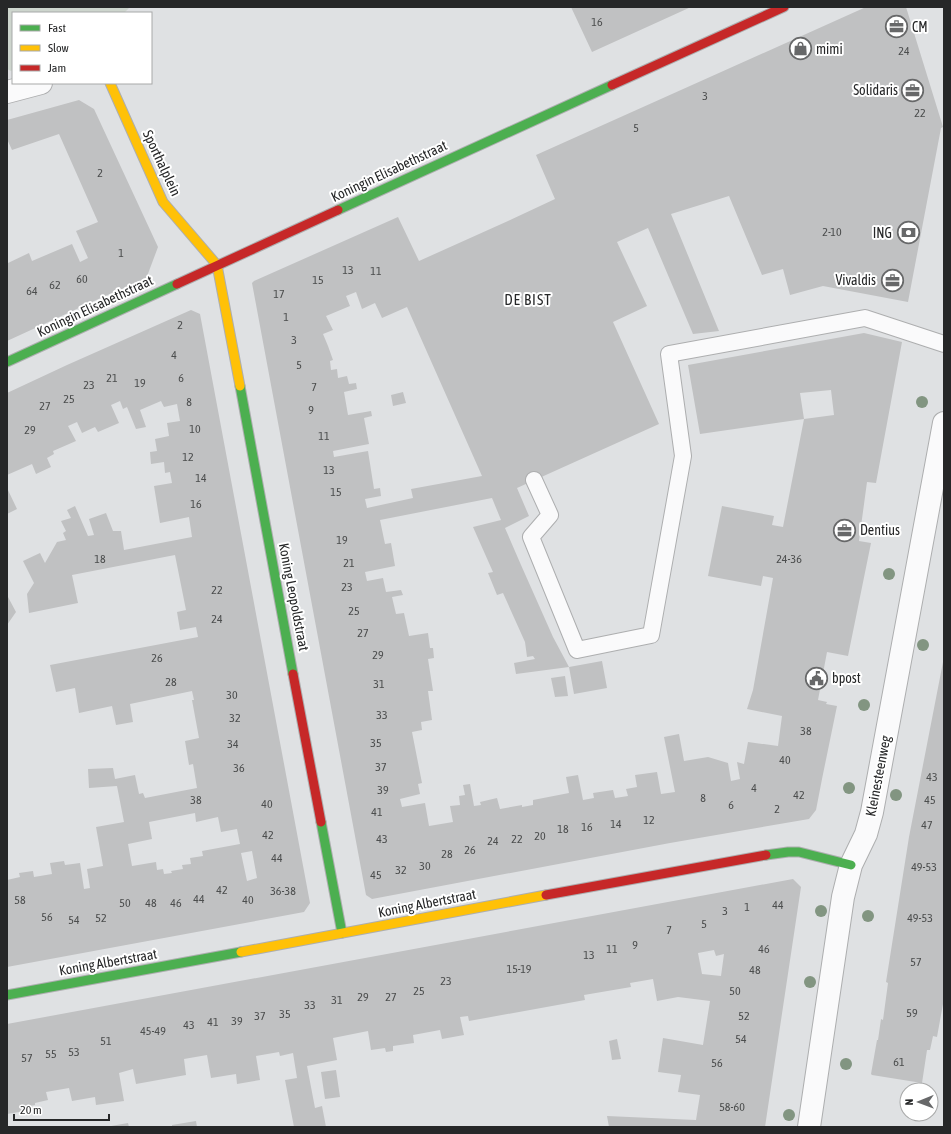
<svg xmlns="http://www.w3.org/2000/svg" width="951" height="1134" font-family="'Asap Condensed',sans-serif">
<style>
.green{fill:#cdd5cd}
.building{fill:#c0c1c2;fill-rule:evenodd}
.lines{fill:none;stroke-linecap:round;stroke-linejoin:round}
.lane-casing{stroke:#adaeaf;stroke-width:18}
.street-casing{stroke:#adaeaf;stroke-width:24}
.fast-casing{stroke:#adaeaf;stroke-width:11}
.slow-casing{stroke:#adaeaf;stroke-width:11}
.jam-casing{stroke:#adaeaf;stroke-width:11}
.lane{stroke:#fafafb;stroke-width:16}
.street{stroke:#fafafb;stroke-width:22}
.fast{stroke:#4caf50;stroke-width:9}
.slow{stroke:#ffc107;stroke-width:9}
.jam{stroke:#c62828;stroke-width:9}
.tree{fill:#829581}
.labels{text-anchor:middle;stroke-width:4;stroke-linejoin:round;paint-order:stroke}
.number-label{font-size:12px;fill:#4c4e4e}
.poi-label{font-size:14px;fill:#262728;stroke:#fff;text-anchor:start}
.street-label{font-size:14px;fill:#262728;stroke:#fff}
.neighbourhood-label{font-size:15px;letter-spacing:1px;fill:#262728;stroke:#fff}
</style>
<rect width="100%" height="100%" fill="#dfe1e3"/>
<path class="green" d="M7 7H129V8L124 13H13V70L11 71 7 69Z"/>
<path class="building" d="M571 7H691L592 52Z
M866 7H906L943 127 941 128 908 302 823 286 790 295 783 269 762 275 729 196 671 214 719 331 693 334 648 228 617 242 647 306 613 322 659 424 517 488 529 516 505 528 521 565 553 637 569 667 602 661 607 688 574 694 569 667 516 674 514 663 535 659 533 656 527 657 525 642 503 593 497 595 488 573 493 572 473 527 501 520 492 498 380 520 385 544 391 543 395 566 365 572 367 581 383 578 386 592 401 590 403 595 392 597 396 614 404 613 409 636 428 633 430 648H433L434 658 428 659 433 691H428L432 720 421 722 422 730 412 732 422 783 418 784 420 794 400 799 402 807 425 803 429 826 453 822 450 806 460 805 459 796 465 795 463 785 470 784 474 806 481 805 480 802 497 798 500 809 522 805V807L533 805V800L569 793 566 777 578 775 583 800 594 798 593 793 613 790 615 798 628 796 626 789 637 787 635 775 657 772 661 794 675 792 664 737 679 734 684 761 708 757 728 763 731 781 740 779 737 762 744 764 748 742 778 746 782 716 747 709 753 690 773 578 763 576 761 586 708 576 722 506 774 516 772 525 783 527 804 419 834 415 831 390 800 393 804 419 700 434 688 365 864 333 902 342 876 483 867 482 859 541 871 543 848 656 827 652 818 700 827 702 826 704 837 706 822 779 816 810 809 819 670 843 372 899 366 895 252 283 254 281 398 217 419 261 508 221 555 199 536 155ZM356 292 362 309 375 303 382 318 407 307 482 476 411 489 413 498 367 508 365 499 381 496 380 488 374 489 368 451 334 457 333 451 369 444 364 418 372 416 371 411 348 415 344 392 357 389 356 383 349 384 347 376 338 378 337 369 331 370 330 361 333 360 328 346 323 334 333 330 326 316 350 306 346 296Z
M79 100 94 109 158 247 146 279 105 296 7 341V261L8 263 29 253 32 261 72 244 80 262 88 258 76 231 98 222 59 134 12 150 7 139V120Z
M191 310 200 314 310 903 304 912 7 967V880L20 877 19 873 33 871 34 877 52 874 50 863 64 861 65 865 80 863 84 889 90 888 87 869 103 866 96 827 124 822 117 786 89 788 88 769 113 768 115 779 135 775 139 794 143 793 145 798 197 788 193 764 189 765 185 741 199 738 192 700H194L192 691 130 704 133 722 116 725 112 706 79 713 75 688 56 692 50 665 198 637 196 627 180 630 177 612 186 610 175 555 72 575 78 603 29 613 27 594 34 583 23 561 40 553 45 563 57 542 66 540 63 533 66 531 61 521 71 518 67 510 75 506 88 536 94 535 89 519 106 513 113 531H121L124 550 192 537 189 517 160 523 154 486 172 483 170 472 165 473 164 462 151 464 150 452 157 451 155 439 169 436 167 423 180 421 177 404 164 407 161 401 140 410 146 427 136 429 127 407 123 409 120 401 111 405 119 423 98 432 95 427 82 433 77 422 68 426 76 441 53 451 54 454 47 458 51 467 36 474 32 464 7 475V393L67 365ZM195 813 196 822 218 817 221 832 237 829 240 844 202 851 203 856 190 858 191 864 182 865 183 869 171 871 172 873 164 874 163 869 157 870 156 862 132 866 128 844 152 839 149 822ZM252 851 257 878 247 881 241 853Z
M403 392 406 403 393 406 391 395Z
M7 488 17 509 7 514Z
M7 597H8L16 612 7 625Z
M943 662 944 1004H943L937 1037 933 1036 930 1050H927L922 1083 872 1075 871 1074 877 1040H878L881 1019 883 1020 888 983 886 982 909 837Z
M565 676 568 696 555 697 551 678Z
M793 879 801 887 765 1127H609L607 1116 696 1120 700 1095 678 1092 681 1075 658 1072 663 1038 703 1045 710 1001 678 997 657 1001 653 979 630 983 631 987 584 995 585 1000 469 1021 468 1016 460 1017 464 1035 442 1039 440 1030 413 1035 414 1043 393 1046V1051L386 1052 385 1048 371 1050 368 1031 333 1038 337 1060 307 1066 315 1108 322 1106 326 1127H294L285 1080 297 1078 293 1053 280 1056 279 1052 256 1056 260 1080 237 1084 236 1074 211 1078 207 1055 184 1059 186 1075 136 1084 133 1069 119 1073 124 1101 96 1105 95 1097 72 1101 69 1088 46 1092 48 1100 35 1103V1105L24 1107 25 1111 7 1114V1024ZM714 950 716 956 724 954 721 976 702 974 698 953Z
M617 1039 621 1059 612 1060 609 1041Z
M336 1070 340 1097 325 1099 321 1072Z
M196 1121 197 1127H172V1125Z
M128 1123 129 1127H111V1126Z"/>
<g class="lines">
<defs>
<path id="lane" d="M534 480 550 515 531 537 577 650 651 635 683 456 669 354 865 318 944 344"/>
<path id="street" d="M7 92 41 83
M809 1127 843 897 851 865 866 834 872 812 944 423"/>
<path id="fast" d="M338 210 612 85
M7 362 177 284
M240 386 293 674
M321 822 342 933
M766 855 788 852H799L851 865
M7 995 241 952"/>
<path id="slow" d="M110 83 163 202 217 265 240 386
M241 952 546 895"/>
<path id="jam" d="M612 85 784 7
M177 284 338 210
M293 674 321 822
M546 895 766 855"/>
</defs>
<use href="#lane" class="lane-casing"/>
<use href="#street" class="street-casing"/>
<use href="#fast" class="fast-casing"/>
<use href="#slow" class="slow-casing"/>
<use href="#jam" class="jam-casing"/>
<use href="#lane" class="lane"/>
<use href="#street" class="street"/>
<use href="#fast" class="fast"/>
<use href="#slow" class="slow"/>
<use href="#jam" class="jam"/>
</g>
<g class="tree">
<circle cx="922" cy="402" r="6"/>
<circle cx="889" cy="574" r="6"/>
<circle cx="923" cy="645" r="6"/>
<circle cx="864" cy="705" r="6"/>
<circle cx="849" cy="788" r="6"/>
<circle cx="896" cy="795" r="6"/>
<circle cx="821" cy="911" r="6"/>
<circle cx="868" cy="916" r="6"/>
<circle cx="810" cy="982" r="6"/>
<circle cx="846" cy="1064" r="6"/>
<circle cx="789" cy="1115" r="6"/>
</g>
<defs>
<symbol id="office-ring" viewBox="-11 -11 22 22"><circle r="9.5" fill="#fff" stroke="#676869" stroke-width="1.5"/><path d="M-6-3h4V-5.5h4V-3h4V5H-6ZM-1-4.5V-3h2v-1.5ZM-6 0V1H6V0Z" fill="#676869"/></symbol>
<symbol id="shop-ring" viewBox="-11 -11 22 22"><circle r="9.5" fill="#fff" stroke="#676869" stroke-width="1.5"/><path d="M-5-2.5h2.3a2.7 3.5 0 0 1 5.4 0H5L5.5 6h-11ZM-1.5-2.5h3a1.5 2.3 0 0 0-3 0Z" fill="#676869"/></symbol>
<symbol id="bank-ring" viewBox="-11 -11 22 22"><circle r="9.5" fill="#fff" stroke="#676869" stroke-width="1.5"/><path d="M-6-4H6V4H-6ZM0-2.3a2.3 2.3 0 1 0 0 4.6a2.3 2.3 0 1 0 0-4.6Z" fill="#676869"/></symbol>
<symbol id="civic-ring" viewBox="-11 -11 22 22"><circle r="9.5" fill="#fff" stroke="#676869" stroke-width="1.5"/><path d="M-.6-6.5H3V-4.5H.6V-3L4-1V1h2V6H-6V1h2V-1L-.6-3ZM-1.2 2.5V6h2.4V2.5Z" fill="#676869"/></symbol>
</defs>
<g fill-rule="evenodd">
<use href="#office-ring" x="884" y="14" width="25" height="25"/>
<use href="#shop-ring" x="788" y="36" width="25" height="25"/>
<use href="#office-ring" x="900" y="78" width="25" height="25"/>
<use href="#bank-ring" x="896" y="220" width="25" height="25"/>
<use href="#office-ring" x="880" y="268" width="25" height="25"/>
<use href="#office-ring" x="832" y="518" width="25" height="25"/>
<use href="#civic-ring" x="804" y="666" width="25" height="25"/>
</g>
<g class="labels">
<g class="number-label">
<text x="597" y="26">16</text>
<text x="904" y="55">24</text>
<text x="705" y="100">3</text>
<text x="920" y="117">22</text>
<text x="636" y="132">5</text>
<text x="100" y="177">2</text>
<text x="832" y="236">2-10</text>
<text x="121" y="257">1</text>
<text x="348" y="274">13</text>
<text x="376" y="275">11</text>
<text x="82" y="283">60</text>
<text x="318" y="284">15</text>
<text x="55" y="289">62</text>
<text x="32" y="295">64</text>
<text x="279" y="298">17</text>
<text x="286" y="321">1</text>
<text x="180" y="329">2</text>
<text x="294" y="344">3</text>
<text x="174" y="359">4</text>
<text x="299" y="369">5</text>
<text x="112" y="382">21</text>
<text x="181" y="382">6</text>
<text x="140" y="387">19</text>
<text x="89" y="389">23</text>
<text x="314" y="391">7</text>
<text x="69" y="403">25</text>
<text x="189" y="406">8</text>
<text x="45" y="410">27</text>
<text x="311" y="414">9</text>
<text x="195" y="433">10</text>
<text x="30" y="434">29</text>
<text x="324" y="440">11</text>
<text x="188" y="461">12</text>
<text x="329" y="474">13</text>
<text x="201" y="482">14</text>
<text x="336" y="496">15</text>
<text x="196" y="508">16</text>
<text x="342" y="544">19</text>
<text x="100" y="563">18</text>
<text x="789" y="563">24-36</text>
<text x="349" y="567">21</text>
<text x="347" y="591">23</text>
<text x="217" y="594">22</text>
<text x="354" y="615">25</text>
<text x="217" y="623">24</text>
<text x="363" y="637">27</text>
<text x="378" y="659">29</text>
<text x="157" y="662">26</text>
<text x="171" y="686">28</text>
<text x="379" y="688">31</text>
<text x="232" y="699">30</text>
<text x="382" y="719">33</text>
<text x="235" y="722">32</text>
<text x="806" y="735">38</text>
<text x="376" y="747">35</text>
<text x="233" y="748">34</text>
<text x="785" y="764">40</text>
<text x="381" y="771">37</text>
<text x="239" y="772">36</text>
<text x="932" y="781">43</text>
<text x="754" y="792">4</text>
<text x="383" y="794">39</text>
<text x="799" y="799">42</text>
<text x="703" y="802">8</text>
<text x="196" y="804">38</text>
<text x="930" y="804">45</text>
<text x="267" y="808">40</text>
<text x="731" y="809">6</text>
<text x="777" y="813">2</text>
<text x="377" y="816">41</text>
<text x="649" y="824">12</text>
<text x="616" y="828">14</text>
<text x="927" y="829">47</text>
<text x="587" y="831">16</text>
<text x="563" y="833">18</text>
<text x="268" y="839">42</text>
<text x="540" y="840">20</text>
<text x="382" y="843">43</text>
<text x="517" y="843">22</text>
<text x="493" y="845">24</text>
<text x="470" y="854">26</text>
<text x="447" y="858">28</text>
<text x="277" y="862">44</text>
<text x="425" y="870">30</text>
<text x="924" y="871">49-53</text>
<text x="401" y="874">32</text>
<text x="376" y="879">45</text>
<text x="222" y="894">42</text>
<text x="283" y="895">36-38</text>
<text x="199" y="903">44</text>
<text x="20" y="904">58</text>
<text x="248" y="904">40</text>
<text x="125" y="907">50</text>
<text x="151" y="907">48</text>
<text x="176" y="907">46</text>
<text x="778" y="909">44</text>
<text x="747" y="911">1</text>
<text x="725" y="915">3</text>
<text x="47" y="921">56</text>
<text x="101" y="922">52</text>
<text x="920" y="922">49-53</text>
<text x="74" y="924">54</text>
<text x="704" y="928">5</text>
<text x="669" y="934">7</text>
<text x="635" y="949">9</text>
<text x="612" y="953">11</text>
<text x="764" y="953">46</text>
<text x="589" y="959">13</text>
<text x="916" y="966">57</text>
<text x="519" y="973">15-19</text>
<text x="755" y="974">48</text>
<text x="446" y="985">23</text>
<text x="419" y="995">25</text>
<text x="735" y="995">50</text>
<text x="363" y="1001">29</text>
<text x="391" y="1001">27</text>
<text x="337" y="1004">31</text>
<text x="310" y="1009">33</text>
<text x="912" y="1017">59</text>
<text x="285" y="1018">35</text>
<text x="260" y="1020">37</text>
<text x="744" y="1020">52</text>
<text x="237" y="1025">39</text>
<text x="213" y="1026">41</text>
<text x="189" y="1029">43</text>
<text x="153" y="1035">45-49</text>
<text x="741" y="1043">54</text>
<text x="106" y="1045">51</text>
<text x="74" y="1056">53</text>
<text x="51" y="1058">55</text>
<text x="27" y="1062">57</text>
<text x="899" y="1066">61</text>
<text x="717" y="1067">56</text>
<text x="732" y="1111">58-60</text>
</g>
<g class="poi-label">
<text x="912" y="32">CM</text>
<text x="816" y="54">mimi</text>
<text x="898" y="95" text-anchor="end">Solidaris</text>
<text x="892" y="238" text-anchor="end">ING</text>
<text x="876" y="285" text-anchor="end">Vivaldis</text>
<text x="860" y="535">Dentius</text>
<text x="832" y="683">bpost</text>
</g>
<g class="street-label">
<text transform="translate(162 163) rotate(65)" y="5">Sporthalplein</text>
<text transform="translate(389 171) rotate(-25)" y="5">Koningin Elisabethstraat</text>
<text transform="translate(95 306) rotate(-25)" y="5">Koningin Elisabethstraat</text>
<text transform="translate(294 597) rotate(79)" y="5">Koning Leopoldstraat</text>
<text transform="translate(878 776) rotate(-79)" y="5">Kleinesteenweg</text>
<text transform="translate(427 903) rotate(-11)" y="5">Koning Albertstraat</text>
<text transform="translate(108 962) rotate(-10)" y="5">Koning Albertstraat</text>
</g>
<g class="neighbourhood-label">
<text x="528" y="305">DE BIST</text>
</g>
</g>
<rect width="951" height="1134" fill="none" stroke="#262728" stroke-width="16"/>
<rect x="12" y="12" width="140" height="72" fill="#ffffff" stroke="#a8a9a9"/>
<rect x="20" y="25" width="20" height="6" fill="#4caf50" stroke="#a8a9a9"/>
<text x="48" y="32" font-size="12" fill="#262728">Fast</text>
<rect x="20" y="45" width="20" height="6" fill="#ffc107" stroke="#a8a9a9"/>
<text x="48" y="52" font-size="12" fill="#262728">Slow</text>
<rect x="20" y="65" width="20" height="6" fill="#c62828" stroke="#a8a9a9"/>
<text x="48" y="72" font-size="12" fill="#262728">Jam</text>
<g transform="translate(919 1102) rotate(269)"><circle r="19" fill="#ffffff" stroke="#a8a9a9"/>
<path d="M0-3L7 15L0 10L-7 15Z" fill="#676869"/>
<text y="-6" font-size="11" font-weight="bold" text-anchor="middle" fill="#262728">N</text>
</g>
<path d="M14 1114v6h95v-6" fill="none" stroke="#262728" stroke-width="2"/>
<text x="20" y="1114" font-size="12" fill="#262728" stroke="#ffffff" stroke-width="3" paint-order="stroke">20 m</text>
</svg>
